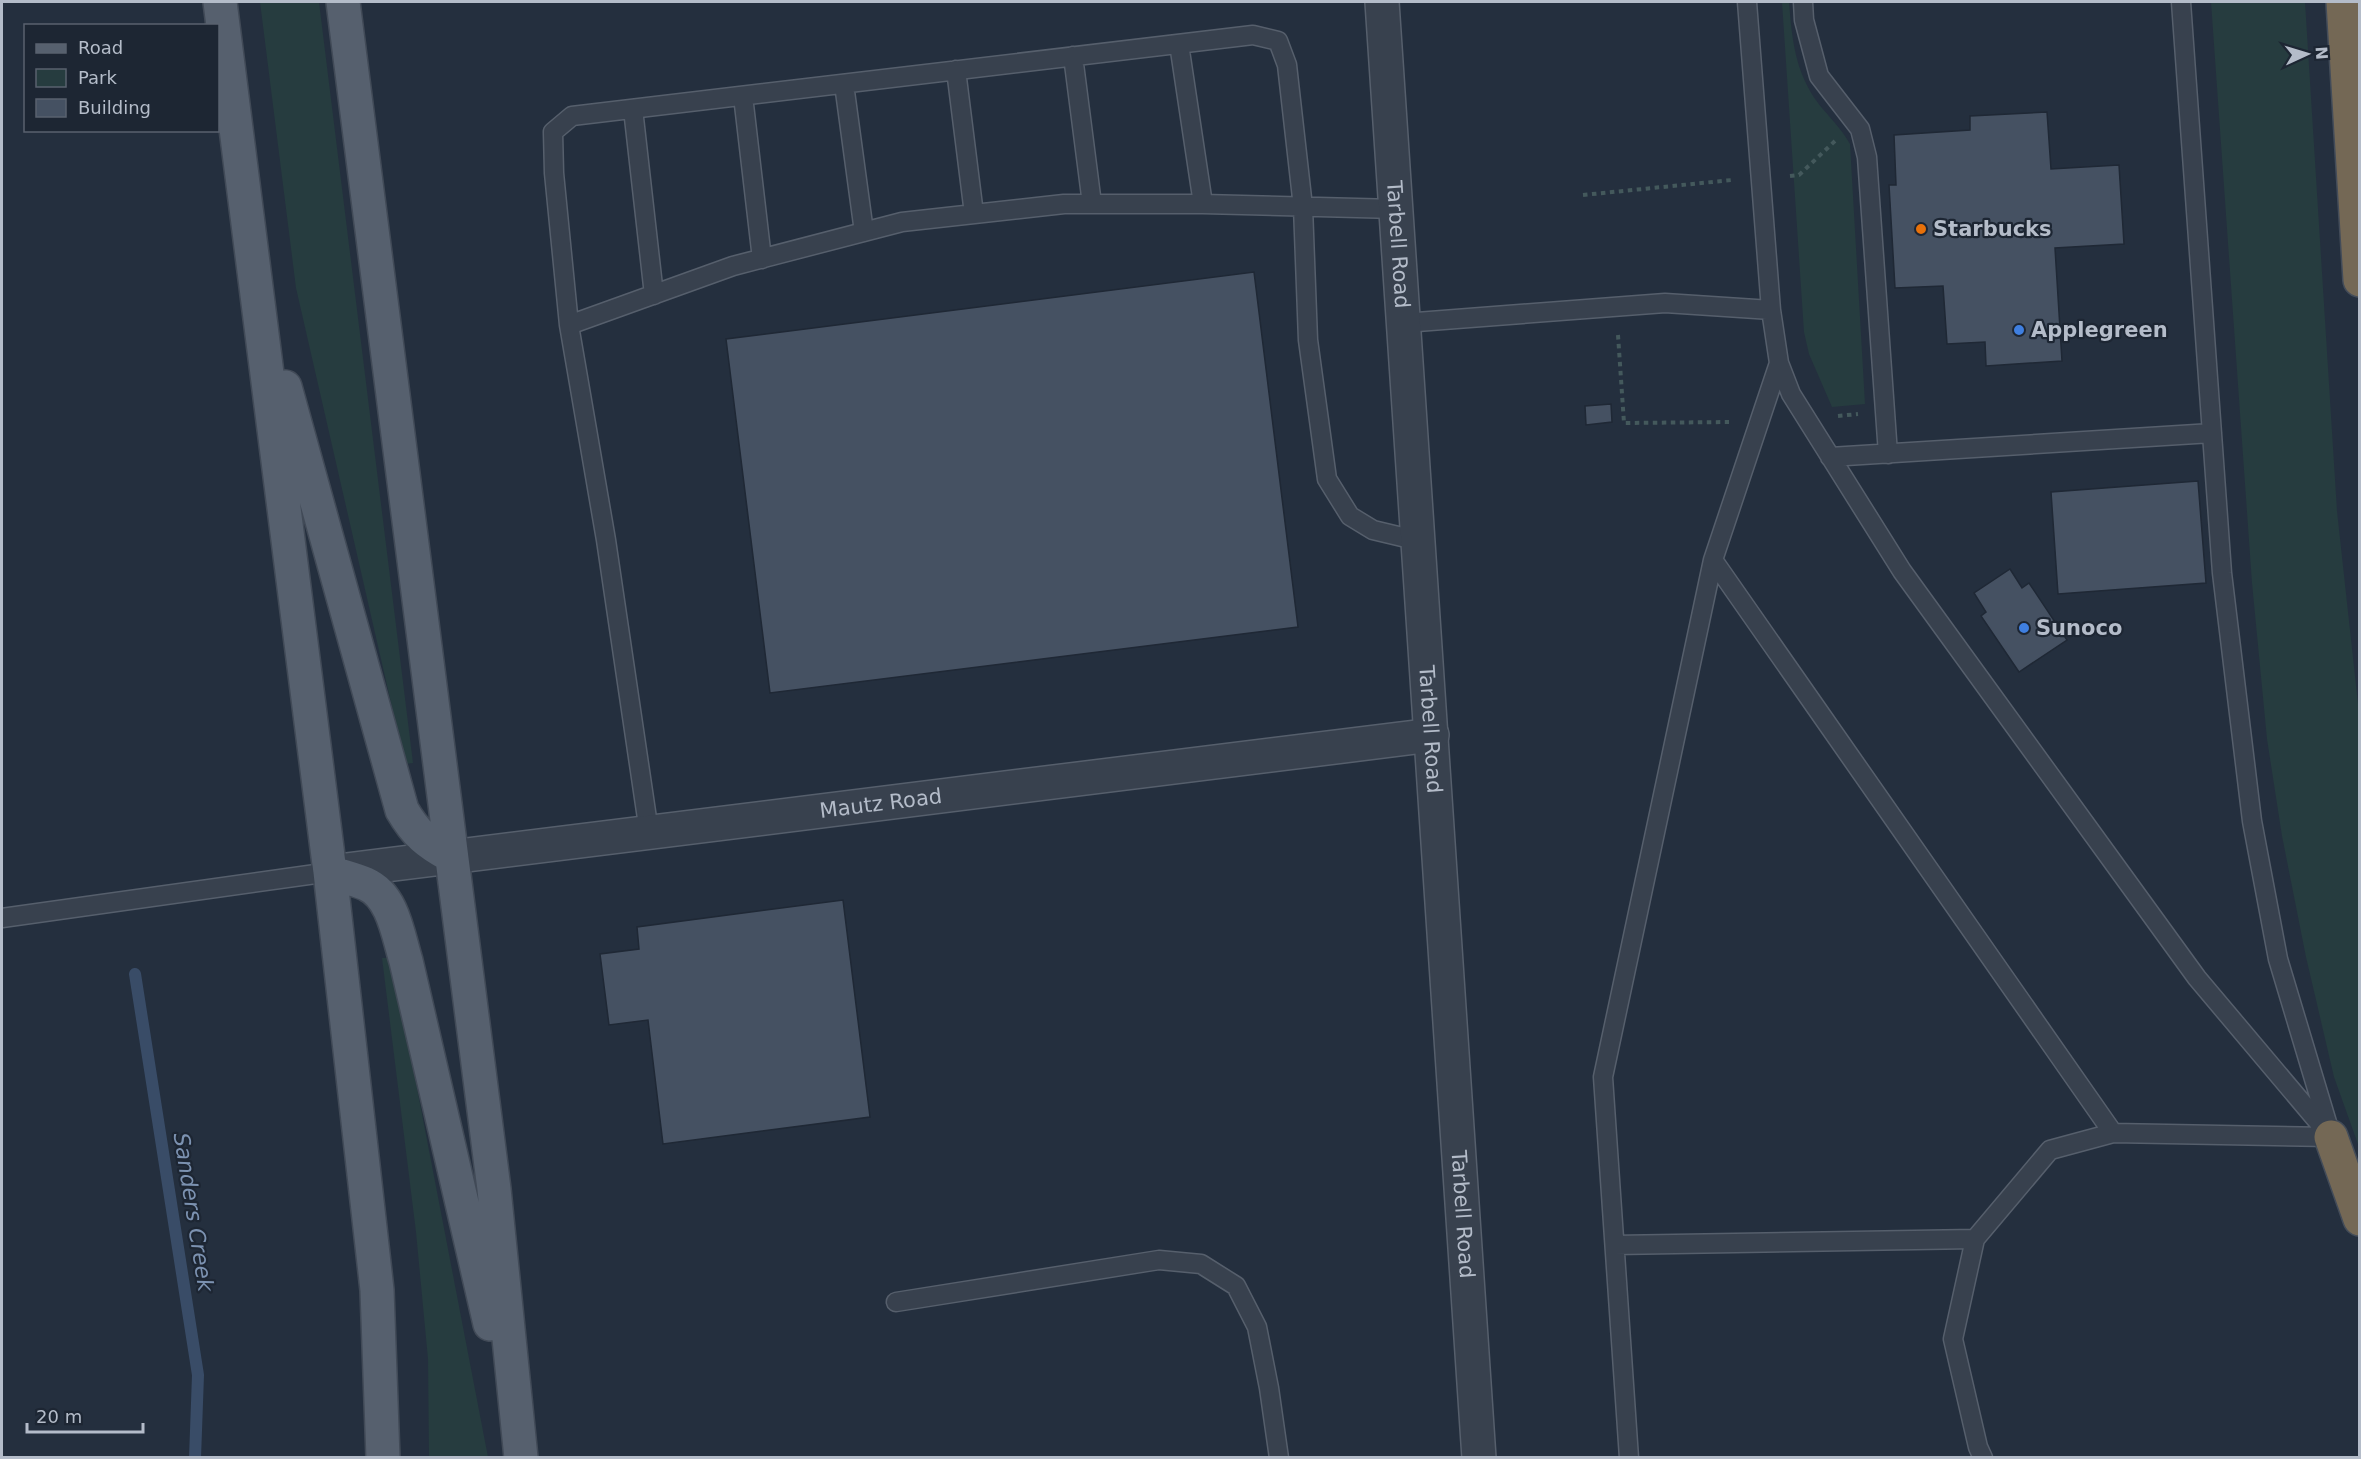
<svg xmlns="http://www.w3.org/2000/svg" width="2361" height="1459" font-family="'DejaVu Sans',sans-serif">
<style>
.green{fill:#263c3f}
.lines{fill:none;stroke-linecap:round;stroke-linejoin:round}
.stream{stroke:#394c67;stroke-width:12}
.building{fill:#455162;stroke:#1f2835;stroke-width:1.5}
.lane-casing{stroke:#565f6c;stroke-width:21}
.street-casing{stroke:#565f6c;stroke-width:36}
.primary-casing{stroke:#414a57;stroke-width:36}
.highway-casing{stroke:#434c59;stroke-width:36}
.path{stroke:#44595c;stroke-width:4;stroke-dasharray:4.5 4.5;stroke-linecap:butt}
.lane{stroke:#38414e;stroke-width:18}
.street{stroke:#38414e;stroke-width:33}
.primary{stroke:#56606e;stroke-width:33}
.highway{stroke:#746855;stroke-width:33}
.food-dot{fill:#e8710a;stroke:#1d2633;stroke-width:2}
.shop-dot{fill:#3f7fe0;stroke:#1d2633;stroke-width:2}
.labels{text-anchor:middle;stroke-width:4.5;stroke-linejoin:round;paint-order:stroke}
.poi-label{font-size:21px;font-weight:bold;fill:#b4bcc9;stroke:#1d2633;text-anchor:start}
.street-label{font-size:21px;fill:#b4bcc9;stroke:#1d2633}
.water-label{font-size:22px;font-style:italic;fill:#7c92b1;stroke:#1d2633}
</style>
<rect width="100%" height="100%" fill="#242f3e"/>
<path class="green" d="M260 2H319L413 763 405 764 296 288Z
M1782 2H1789C1792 39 1795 72 1818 103 1829 117 1841 128 1850 144L1865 404 1832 407 1809 354 1804 332Z
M2211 2H2305L2337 511 2360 722 2359 1147 2334 1077 2306 957 2282 836 2267 739 2252 583Z
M382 958H392L488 1457H429L428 1359 416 1232Z"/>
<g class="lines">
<path class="stream" d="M135 974 198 1375 195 1458"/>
</g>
<path class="building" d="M2047 112 2051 169 2119 165 2124 244 2055 248 2062 361 1986 366 1985 342 1947 344 1943 286 1895 288 1889 185H1896L1894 135 1970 130V116Z
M1254 272 1298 627 770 693 726 339Z
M1611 404 1612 422 1586 425 1585 406Z
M2198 481 2206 583 2058 594 2051 492Z
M2010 569 2022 588 2029 583 2067 640 2019 672 1981 616 1986 612 1974 593Z
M843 900 870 1117 663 1144 648 1020 609 1025 600 954 639 949 637 927Z"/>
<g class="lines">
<defs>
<path id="lane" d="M1747 2 1771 310 1779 363 1791 394 1902 571 2197 978 2331 1137
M1803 2 1804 20 1819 76 1860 129 1867 157 1888 454
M2181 2 2222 573 2252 821 2278 959 2329 1129
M1179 44 1203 204
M1073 56 1092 204
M956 70 974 214
M844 84 864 232
M743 96 762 259
M633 109 654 295
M1404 323 1665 303 1771 310
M569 325 554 173 553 132 572 116 1253 35 1278 41 1287 65 1303 207 1308 340 1327 479 1350 516 1373 530 1419 541
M1779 363 1713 560 2113 1133 2331 1137
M1830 457 2212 433
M649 832 606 540 569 325 733 266 902 222 1064 204H1203L1396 209
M2 918 330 872
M1615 1245 1975 1239
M896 1302 1159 1260 1201 1264 1236 1286 1257 1327 1269 1388 1279 1458
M1629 1458 1603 1077 1713 560
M1983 1458 1978 1447 1953 1339 1975 1239 2050 1150 2113 1133"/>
<g id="street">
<path id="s1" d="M1382 2 1479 1458"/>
<path id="s2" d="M330 872 1432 735"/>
</g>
<path id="primary" d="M220 2 330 872 377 1290 383 1458
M343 2 494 1189 521 1458
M285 387 402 810C416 834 427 843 451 856
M330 872C341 876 354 879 366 884 393 896 398 935 406 961L490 1324"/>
<path id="highway" d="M2343 2 2360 280
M2331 1137 2360 1219"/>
</defs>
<use href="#lane" class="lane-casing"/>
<use href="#street" class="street-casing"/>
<use href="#primary" class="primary-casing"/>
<use href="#highway" class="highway-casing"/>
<path class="path" d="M1790 176 1799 175 1835 141
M1583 195 1732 180
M1618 335 1624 423 1729 422
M1838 416 1858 414"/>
<use href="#lane" class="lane"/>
<use href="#street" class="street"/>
<use href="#primary" class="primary"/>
<use href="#highway" class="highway"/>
</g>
<circle class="food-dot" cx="1921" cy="229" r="6"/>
<g class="shop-dot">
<circle cx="2019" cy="330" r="6"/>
<circle cx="2024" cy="628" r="6"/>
</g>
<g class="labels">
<g class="poi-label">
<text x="1933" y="236">Starbucks</text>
<text x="2031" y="337">Applegreen</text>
<text x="2036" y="635">Sunoco</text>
</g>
<g class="street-label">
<text dy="7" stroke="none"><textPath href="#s1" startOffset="243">Tarbell Road</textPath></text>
<text dy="7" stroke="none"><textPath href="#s1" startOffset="729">Tarbell Road</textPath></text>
<text dy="7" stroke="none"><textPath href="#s2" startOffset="555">Mautz Road</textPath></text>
<text dy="7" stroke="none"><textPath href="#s1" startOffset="1215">Tarbell Road</textPath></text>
</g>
<g class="water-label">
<text transform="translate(194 1212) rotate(81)" y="8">Sanders Creek</text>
</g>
</g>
<rect width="2361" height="1459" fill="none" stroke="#b4bcc9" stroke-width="6"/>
<rect x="24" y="24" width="195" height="108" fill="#1d2633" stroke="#59626f" stroke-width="1.5"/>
<rect x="36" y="44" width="30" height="9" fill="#56606e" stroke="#59626f" stroke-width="1.5"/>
<text x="78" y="54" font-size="18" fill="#b4bcc9">Road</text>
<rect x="36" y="69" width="30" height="18" fill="#263c3f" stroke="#59626f" stroke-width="1.5"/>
<text x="78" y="84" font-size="18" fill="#b4bcc9">Park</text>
<rect x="36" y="99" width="30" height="18" fill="#455162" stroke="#59626f" stroke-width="1.5"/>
<text x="78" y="114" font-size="18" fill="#b4bcc9">Building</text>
<g transform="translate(2307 54) rotate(86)" stroke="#1d2633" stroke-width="4.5" paint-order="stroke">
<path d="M0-4.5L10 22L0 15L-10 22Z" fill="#b4bcc9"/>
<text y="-9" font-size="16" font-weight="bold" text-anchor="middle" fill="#b4bcc9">N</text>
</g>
<path d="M27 1423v9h116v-9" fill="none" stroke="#b4bcc9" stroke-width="3"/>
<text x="36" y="1423" font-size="18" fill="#b4bcc9" stroke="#1d2633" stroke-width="4.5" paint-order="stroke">20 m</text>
</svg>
